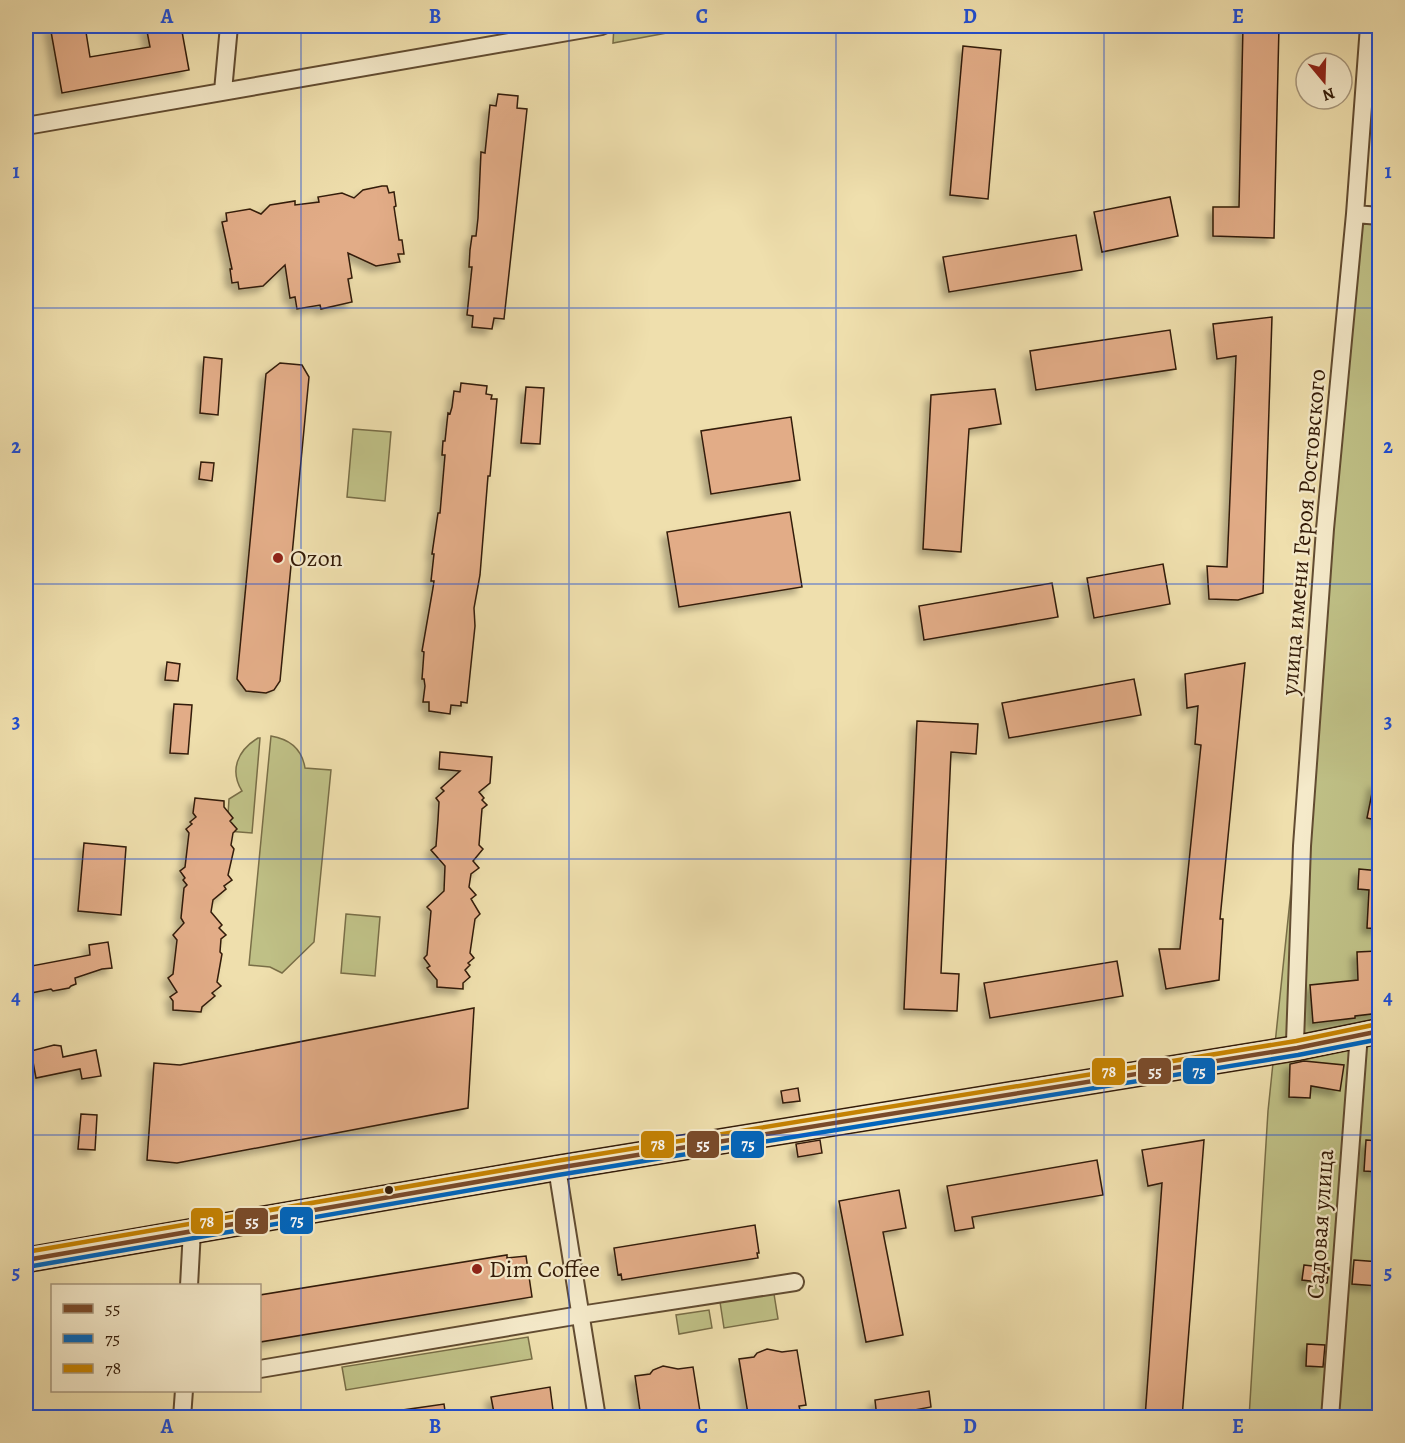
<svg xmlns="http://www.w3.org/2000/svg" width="1405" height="1443" font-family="Alegreya,serif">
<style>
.green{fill:#bfc086;stroke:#796e47;stroke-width:1.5}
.building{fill:#e2ac87;stroke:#331b08;stroke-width:1.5;filter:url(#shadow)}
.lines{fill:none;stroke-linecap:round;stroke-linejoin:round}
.street-casing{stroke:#624c31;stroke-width:20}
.secondary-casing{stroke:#331b08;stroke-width:27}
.street{stroke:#f5eaca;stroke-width:16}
.secondary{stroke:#f5eaca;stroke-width:24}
.bus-1-casing{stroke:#f5eaca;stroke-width:9}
.bus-2-casing{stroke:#f5eaca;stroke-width:9}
.bus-3-casing{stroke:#f5eaca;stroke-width:9}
.bus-1{stroke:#7a4b2a;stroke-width:4.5}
.bus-2{stroke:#0065bd;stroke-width:4.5}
.bus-3{stroke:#c68302;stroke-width:4.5}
.grid{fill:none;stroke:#1d4ed8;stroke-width:1.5;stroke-opacity:0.55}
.poi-dot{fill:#8f2418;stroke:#f5eaca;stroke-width:2}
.bus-dot{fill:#331b08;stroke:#f5eaca;stroke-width:2}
.labels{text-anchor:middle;stroke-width:4.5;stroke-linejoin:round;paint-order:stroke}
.street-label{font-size:24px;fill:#331b08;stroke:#f5eaca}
.poi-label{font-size:24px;fill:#331b08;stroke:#f5eaca;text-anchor:start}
.line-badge{stroke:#f5eaca;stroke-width:2}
.badge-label{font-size:16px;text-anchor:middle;font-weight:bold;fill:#fff}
.neatline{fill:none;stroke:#1d4ed8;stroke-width:2}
.grid-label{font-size:20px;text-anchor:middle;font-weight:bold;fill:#1d4ed8}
</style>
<defs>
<filter id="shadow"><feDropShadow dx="-5.5" dy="5.5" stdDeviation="3" flood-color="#0004"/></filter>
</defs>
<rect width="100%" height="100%" fill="#efdfad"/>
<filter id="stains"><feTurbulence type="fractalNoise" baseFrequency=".00333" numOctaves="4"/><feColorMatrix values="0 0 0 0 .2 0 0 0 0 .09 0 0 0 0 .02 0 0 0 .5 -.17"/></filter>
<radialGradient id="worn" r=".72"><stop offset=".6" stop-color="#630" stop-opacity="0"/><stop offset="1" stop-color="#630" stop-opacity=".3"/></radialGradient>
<path class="green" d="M614 26H704L613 43Z
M1361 220 1379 221V1417L1249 1418 1268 1111Z
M353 429 391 432 385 501 347 497Z
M271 736C289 739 302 749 305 768L331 770 314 942 282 973 270 967 249 965Z
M258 738H260L252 833 227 831 229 799 242 791C229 770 238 750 258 738Z
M346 914 380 917 375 976 341 973Z
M774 1294 778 1319 724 1328 720 1302Z
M709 1310 712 1328 679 1334 676 1315Z
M528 1337 532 1359 346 1390 342 1367Z"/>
<path class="building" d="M50 26H85L90 57 150 47 146 26H181L189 70 62 93Z
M1243 26H1279L1274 238 1213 236V207H1239Z
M963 46 1001 50 988 199 950 195Z
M498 94 518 96 517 108 527 109 504 319 494 318 492 329 472 327 473 316 467 315 472 267H469L470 250 472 236H476L478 218 481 152 485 153 490 105 496 106Z
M382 186H387L389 193 394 192 396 206 394 207 399 240H402L404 254H398L400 262 376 266 348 253 352 278 348 279 352 302 321 309 320 305 297 309 295 297 290 298 285 265 263 286 239 289 238 282 232 283 230 269H232L222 222 227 221 226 213 250 209 261 214 270 205 295 201V205L319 202 318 197 342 193 354 198 363 190Z
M1170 197 1178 236 1102 252 1094 212Z
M1076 235 1082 270 949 292 943 257Z
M1272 317 1263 593 1238 600 1209 599 1207 566 1227 567 1236 356 1217 359 1213 324Z
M1170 330 1176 369 1036 390 1030 351Z
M204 357 222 359 218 415 200 413Z
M280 363 302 365 309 377 280 681 274 690 266 693 246 691 237 679 266 374Z
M461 383 487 386 486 394 492 395 491 399H497L490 476H488L480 575 474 608 475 626 467 703 461 702V706L451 705 450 714 429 711V702H423L425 686 424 679H422L424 652 422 651 433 588 434 581H431L434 554H432L438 513H440L445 455H442L443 441H445L448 413 450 414 452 407 454 391 460 392Z
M526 387 544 388 540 444 521 443Z
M995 389 1001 424 969 429 961 552 923 549 931 395Z
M791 417 800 480 711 494 701 431Z
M201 462 214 463 212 481 199 479Z
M790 512 802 587 679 607 667 532Z
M1163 564 1170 604 1094 618 1087 578Z
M1052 583 1058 617 924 640 919 606Z
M167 662 180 664 178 681 165 680Z
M1245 663 1220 919H1223L1219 980 1166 989 1159 949H1180L1201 745 1195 744 1198 706 1187 708 1185 674Z
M1134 679 1141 715 1009 738 1002 703Z
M174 704 192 705 188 754 170 753Z
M917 721 978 724 976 754 951 752 941 973 959 974 957 1011 904 1009Z
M440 752 492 757 490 783 479 792 484 798 482 800 487 805 482 809 479 845 483 849 473 861 479 868 471 874 469 887 476 895 471 899 480 914 475 919 470 953 474 958 468 963 470 965 465 970 470 977 463 983V989L437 987V980L427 968 430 966 424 958 427 955 431 911 427 907 444 891 445 866 431 850 436 846 438 820 439 802 436 798 444 791 441 788 460 771 439 769Z
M1374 783 1380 784V821L1367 818Z
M195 798 224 801V807L233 818 230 821 237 829 233 833 231 845 234 849 228 875 232 880 224 886 226 889 213 900 211 912 222 925 219 928 226 935 221 939 220 952 222 954 217 982 221 986 212 993 215 996 202 1007 201 1012 173 1010V1001L170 997 177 992 168 978 173 974 177 940 173 935 184 923 181 918 184 888 187 885 183 880 185 878 180 871 185 867 189 833 186 829 192 824 190 822 196 817 193 813Z
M84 843 126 847 121 915 78 911Z
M1359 869 1380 871V929L1367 928 1369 890 1358 889Z
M108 942 112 968 102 969 75 978 76 984 71 986 69 988 53 991 51 989 26 994V967L90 955 89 945Z
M1377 951 1380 1013 1355 1016V1018L1313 1023 1310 985 1358 980 1357 952Z
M1117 961 1123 996 990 1018 984 983Z
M474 1008 468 1108 177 1163 147 1160 154 1063 180 1065Z
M54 1045 61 1046 63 1057 96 1050 101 1076 82 1079 80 1069 36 1078 31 1051Z
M1304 1061 1344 1065 1340 1091 1311 1086 1310 1098 1289 1097 1290 1064Z
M798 1088 800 1101 783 1103 781 1091Z
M81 1114 97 1115 95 1150 78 1149Z
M820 1140 822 1153 798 1157 796 1144Z
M1204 1140 1182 1418H1145L1162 1183 1148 1186 1142 1150Z
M1366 1140 1380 1141V1172L1364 1171Z
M1097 1160 1103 1195 972 1217 974 1228 955 1231 947 1186Z
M899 1190 906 1228 883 1232 903 1335 866 1342 839 1201Z
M755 1225 759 1253H757L758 1258 622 1280 621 1274 618 1275 614 1248Z
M507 1255V1258L526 1256 532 1297 260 1342V1295Z
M1354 1260 1380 1262 1378 1286 1352 1284Z
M1304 1265 1329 1268 1327 1283 1302 1280Z
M1307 1344 1325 1345 1323 1367 1306 1366Z
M767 1349 782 1352 797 1350 806 1405 799 1406 800 1410 755 1417V1413L748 1414 739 1359 754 1357 757 1353Z
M663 1366 678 1369 693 1367 701 1418H641L635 1376 650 1374 653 1370Z
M550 1387 554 1418H495L491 1397Z
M929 1391 931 1407 914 1410 915 1418H877L875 1400Z
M444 1404 446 1418H404L403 1410Z"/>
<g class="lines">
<defs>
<path id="street" d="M223 91 229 26
M26 126 602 26
M1355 214 1380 216
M1295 1042 1302 846 1325 529 1355 214 1369 26
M557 1168 597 1418
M189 1286 192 1230
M260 1369 580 1315 795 1282
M182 1418 184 1390
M1330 1418 1359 1034"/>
<path id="secondary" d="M26 1260 557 1168 1297 1048 1380 1031"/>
</defs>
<use href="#street" class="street-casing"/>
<use href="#secondary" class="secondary-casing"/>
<use href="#street" class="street"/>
<use href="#secondary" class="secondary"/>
<defs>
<path id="bus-1" d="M26 1260 557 1168 1297 1048 1380 1031"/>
<path id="bus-2" d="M27 1267 558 1175 1298 1055 1380 1039"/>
<path id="bus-3" d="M26 1252 556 1161 1296 1041 1378 1024"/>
</defs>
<use href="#bus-1" class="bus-1-casing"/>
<use href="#bus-2" class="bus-2-casing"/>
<use href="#bus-3" class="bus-3-casing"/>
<use href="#bus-1" class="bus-1"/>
<use href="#bus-2" class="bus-2"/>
<use href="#bus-3" class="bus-3"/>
</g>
<path class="grid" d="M301 26V1418M569 26V1418M836 26V1418M1104 26V1418M26 308H1380M26 584H1380M26 859H1380M26 1135H1380"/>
<g class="poi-dot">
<circle cx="278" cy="558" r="6"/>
<circle cx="477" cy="1269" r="6"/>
</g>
<circle class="bus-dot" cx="389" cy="1190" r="5"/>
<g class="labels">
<g class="street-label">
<text transform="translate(1303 532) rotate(-85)" y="8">улица имени Героя Ростовского</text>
<text transform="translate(1320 1224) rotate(-86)" y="8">Садовая улица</text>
</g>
<g class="poi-label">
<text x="290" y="566">Ozon</text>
<text x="489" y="1277">Dim Coffee</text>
</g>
</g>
<g class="line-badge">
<rect x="1182" y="1057" width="34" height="28" rx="6" fill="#0065bd"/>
<rect x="1137" y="1057" width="35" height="28" rx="6" fill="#7a4b2a"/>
<rect x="1091" y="1057" width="35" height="29" rx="6" fill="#c68302"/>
<rect x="730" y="1130" width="35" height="29" rx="6" fill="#0065bd"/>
<rect x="686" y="1130" width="34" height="29" rx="6" fill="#7a4b2a"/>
<rect x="640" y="1130" width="35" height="29" rx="6" fill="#c68302"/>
<rect x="279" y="1206" width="35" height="29" rx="6" fill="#0065bd"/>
<rect x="234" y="1207" width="35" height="28" rx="6" fill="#7a4b2a"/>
<rect x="190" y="1207" width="34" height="28" rx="6" fill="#c68302"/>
</g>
<g class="badge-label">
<text x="1199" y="1077">75</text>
<text x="1155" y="1077">55</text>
<text x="1109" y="1077">78</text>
<text x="748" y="1150">75</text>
<text x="703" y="1150">55</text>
<text x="658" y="1150">78</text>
<text x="297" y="1226">75</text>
<text x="252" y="1227">55</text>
<text x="207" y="1227">78</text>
</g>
<rect width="1405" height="1443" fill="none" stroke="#efdfad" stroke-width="66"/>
<rect x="51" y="1284" width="210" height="108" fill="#f5eaca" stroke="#a7977c" stroke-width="1.5"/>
<rect x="63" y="1304" width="30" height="9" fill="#7a4b2a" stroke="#a7977c" stroke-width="1.5"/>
<text x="105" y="1314" font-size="18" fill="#331b08">55</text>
<rect x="63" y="1334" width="30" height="9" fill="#0065bd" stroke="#a7977c" stroke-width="1.5"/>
<text x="105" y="1344" font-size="18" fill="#331b08">75</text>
<rect x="63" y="1364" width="30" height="9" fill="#c68302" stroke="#a7977c" stroke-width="1.5"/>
<text x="105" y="1374" font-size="18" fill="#331b08">78</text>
<g transform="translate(1324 81) rotate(161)"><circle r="28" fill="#f5eaca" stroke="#a7977c" stroke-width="1.5"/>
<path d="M0-4.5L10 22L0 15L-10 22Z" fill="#8f2418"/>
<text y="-9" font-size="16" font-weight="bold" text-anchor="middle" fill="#331b08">N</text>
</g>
<rect x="33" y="33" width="1339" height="1377" class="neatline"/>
<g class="grid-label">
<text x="167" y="23">A</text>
<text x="435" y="23">B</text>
<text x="702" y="23">C</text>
<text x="970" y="23">D</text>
<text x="1238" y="23">E</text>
<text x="16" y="178">1</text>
<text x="1388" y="178">1</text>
<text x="16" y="453">2</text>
<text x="1388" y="453">2</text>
<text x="16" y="728">3</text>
<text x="1388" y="728">3</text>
<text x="16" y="1004">4</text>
<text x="1388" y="1004">4</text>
<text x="16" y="1279">5</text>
<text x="1388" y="1279">5</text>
<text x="167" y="1433">A</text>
<text x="435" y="1433">B</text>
<text x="702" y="1433">C</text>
<text x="970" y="1433">D</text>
<text x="1238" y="1433">E</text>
</g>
<rect width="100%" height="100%" filter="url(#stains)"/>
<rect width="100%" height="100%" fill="url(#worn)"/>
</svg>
